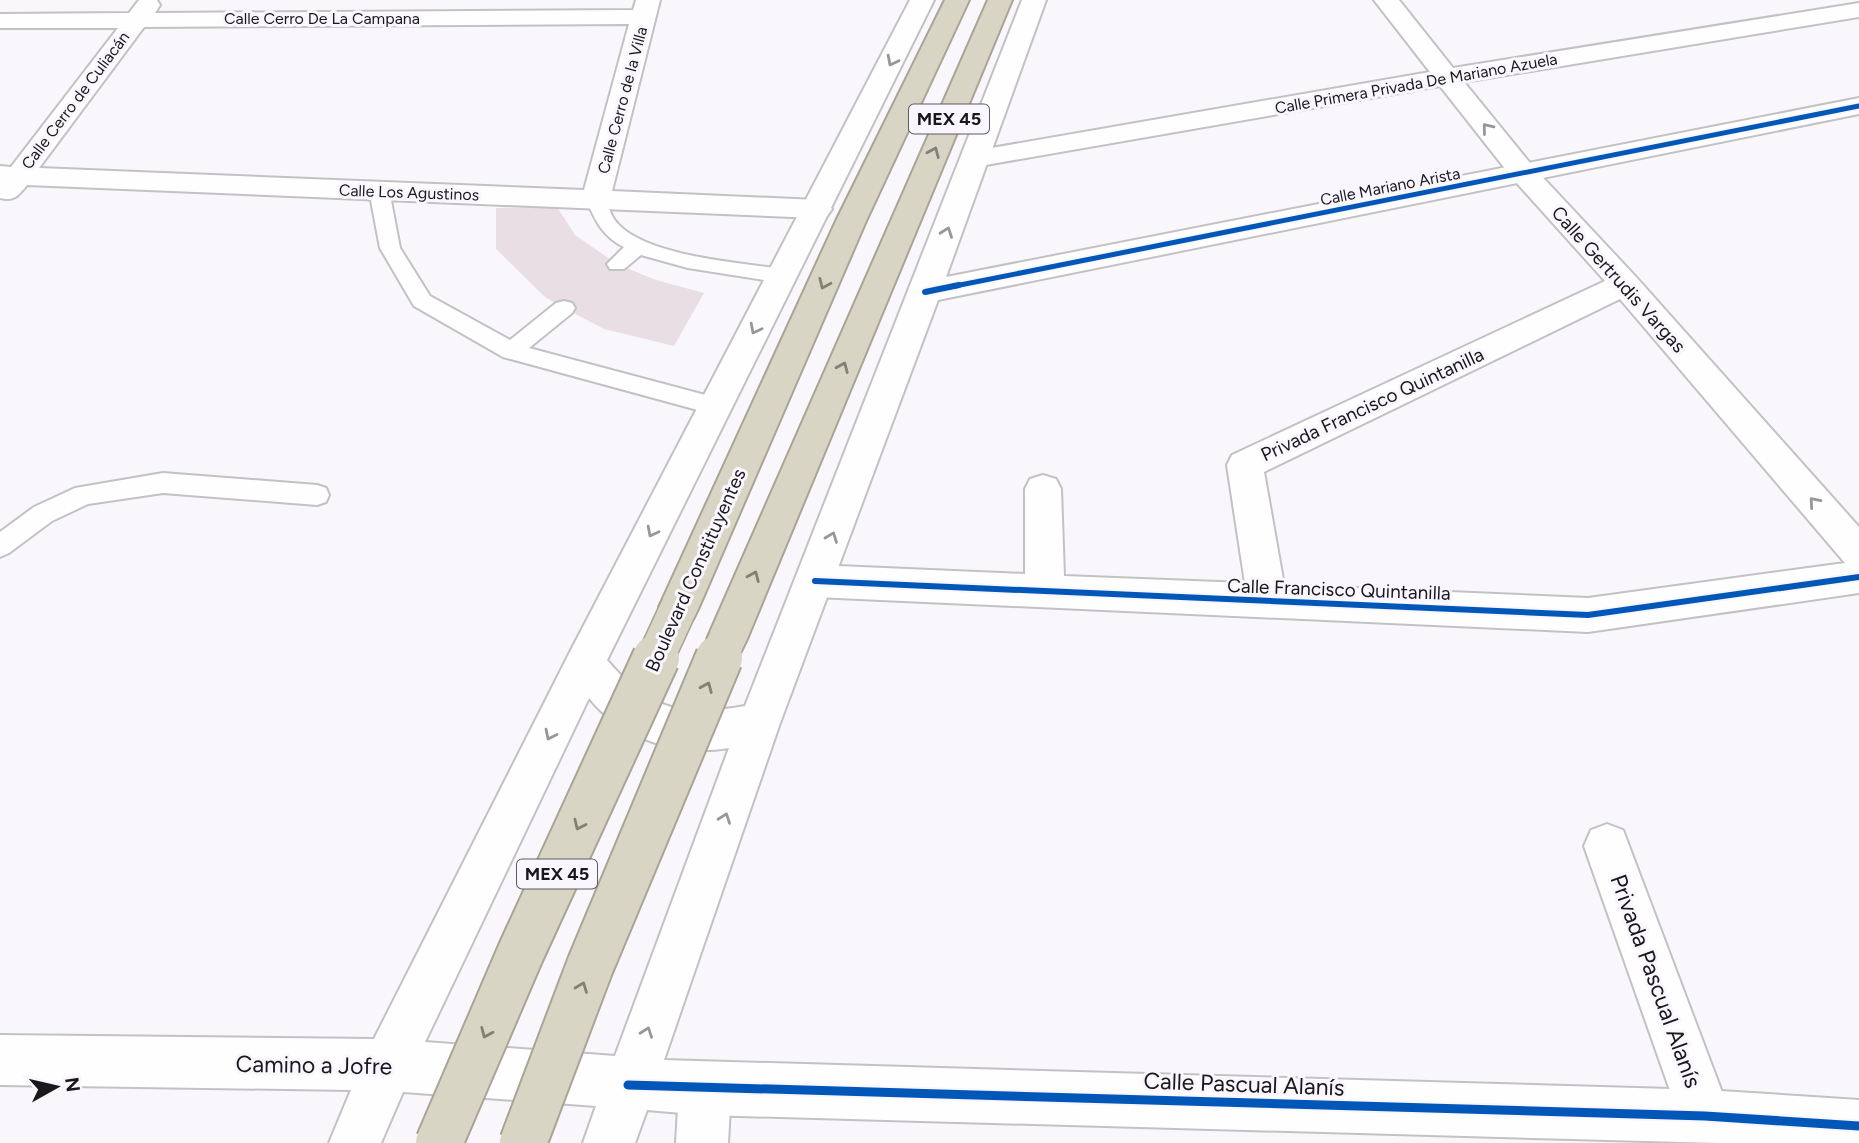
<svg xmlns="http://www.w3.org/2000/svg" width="1859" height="1143" font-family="Figtree,sans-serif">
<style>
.building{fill:#e8dee4}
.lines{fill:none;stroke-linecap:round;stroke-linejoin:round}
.lane-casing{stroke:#c3c1c4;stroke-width:4}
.street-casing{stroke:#c3c1c4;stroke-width:4}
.secondary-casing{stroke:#c3c1c4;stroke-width:4}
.highway-casing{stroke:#a9a495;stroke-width:4}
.lane{fill:#fefeff;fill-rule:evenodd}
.street{fill:#fefeff;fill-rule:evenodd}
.secondary{fill:#fefeff;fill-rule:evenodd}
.highway{fill:#d9d5c4;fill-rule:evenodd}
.highway-bridge-far1-casing{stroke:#a9a495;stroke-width:39;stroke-linecap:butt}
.highway-bridge-casing{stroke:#a9a495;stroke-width:50;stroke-linecap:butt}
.highway-bridge-far1{stroke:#d9d5c4;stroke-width:36}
.highway-bridge{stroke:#d9d5c4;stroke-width:46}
.cycleway-far2-casing{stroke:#faf6fd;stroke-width:9}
.cycleway-far1-casing{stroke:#faf6fd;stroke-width:10}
.cycleway-casing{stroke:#faf6fd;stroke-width:13}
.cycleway-far2{stroke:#0057b8;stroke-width:5}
.cycleway-far1{stroke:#0057b8;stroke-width:6}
.cycleway{stroke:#0057b8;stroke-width:9}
.oneway{stroke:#979698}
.oneway2{stroke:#838078}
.labels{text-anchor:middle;stroke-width:6;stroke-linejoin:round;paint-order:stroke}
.far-street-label{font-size:16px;fill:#1a181b;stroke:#faf6fd}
.shield{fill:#faf6fd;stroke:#5d5b5f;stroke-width:2}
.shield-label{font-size:18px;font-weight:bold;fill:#1a181b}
.street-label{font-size:19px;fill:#1a181b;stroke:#faf6fd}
.near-street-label{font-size:23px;fill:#1a181b;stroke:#faf6fd}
</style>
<rect width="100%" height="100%" fill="#faf7fc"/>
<path class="building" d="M557 207 575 235 617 264 656 280 704 293 674 346 604 329 564 308 545 297 496 249V208Z"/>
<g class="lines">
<defs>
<path id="lane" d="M379 184 386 186 389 190 400 248 430 296 510 340 556 303 564 301 572 303 575 308 572 313 529 348 724 400 728 406 724 412 716 415 503 357 414 306 380 248 369 190 372 186Z
M596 193 603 195C608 202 609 212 614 219 639 256 741 263 783 269L790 271 794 276 790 281 783 283 688 268 641 255 624 269H610L607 264 624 247C602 236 595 220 586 199L589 195Z
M163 473 317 485 326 488 329 495 326 502 317 505 163 493 88 504 52 521 9 553 0 557V532L34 507 75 488Z"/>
<path id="street" d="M139 0H157L160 5 155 13 633 10 636 0H660L612 191 817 200 827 202 832 209 827 216 817 218 27 185C19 195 14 202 0 198V166L11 167 118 28H0V14L129 13ZM629 24 584 190 39 168 144 27Z
M1374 0H1399L1453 68 1859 3V17L1464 82 1534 168 1636 277 1859 527V593L1588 632 815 597 801 592 796 581 801 570 815 565 1025 574V489L1030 479 1043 475 1056 479 1061 489 1064 576 1245 583 1227 465 1232 455 1605 281 1514 180 1440 86 974 167 964 165 960 159 964 153 974 151 1430 72ZM1620 299 1845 563 1588 598 1284 585 1264 472Z
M1607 824 1623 830 1731 1116 1723 1134 1705 1142 1687 1134 1679 1116 1584 846 1591 830Z
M705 1063 723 1071 731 1089 728 1143H676L679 1089 687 1071Z"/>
<path id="secondary" d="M910 0H934L607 660C650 710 680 717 745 706L1022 0H1046L946 277 1859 98V114L938 300 780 723 664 1060 1705 1090 1859 1100V1143H1718L705 1115 647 1110 635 1143H583L596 1106 403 1092 381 1143H329L351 1090 0 1085V1035L374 1039 571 650ZM589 698C622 739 677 757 729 748L615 1056 425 1042Z"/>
<path id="highway" d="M945 0H969L866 221 699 607 693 619 679 624 665 619 659 607 836 221Z
M988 0H1012L747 639 741 651 727 656 713 651 707 639Z"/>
</defs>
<use href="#lane" class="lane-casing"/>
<use href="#street" class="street-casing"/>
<use href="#secondary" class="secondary-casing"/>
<use href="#highway" class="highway-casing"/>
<use href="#lane" class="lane"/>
<use href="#street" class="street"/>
<use href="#secondary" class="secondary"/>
<use href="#highway" class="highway"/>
<defs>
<path id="highway-bridge-far1" d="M655 659 679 607
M718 659 727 639"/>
<path id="highway-bridge" d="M439 1143 521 952 656 658
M523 1143 590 966 719 658"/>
</defs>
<use href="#highway-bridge-far1" class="highway-bridge-far1-casing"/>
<use href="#highway-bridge" class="highway-bridge-casing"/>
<use href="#highway-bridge-far1" class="highway-bridge-far1"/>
<use href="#highway-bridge" class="highway-bridge"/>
<defs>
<path id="cycleway-far2" d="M950 287 1859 106"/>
<path id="cycleway-far1" d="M925 292 959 285
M815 581 1588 615 1859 577"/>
<path id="cycleway" d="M628 1085 1705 1116 1859 1126"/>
</defs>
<use href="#cycleway-far2" class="cycleway-far2-casing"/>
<use href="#cycleway-far1" class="cycleway-far1-casing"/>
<use href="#cycleway" class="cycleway-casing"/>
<use href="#cycleway-far2" class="cycleway-far2"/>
<use href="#cycleway-far1" class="cycleway-far1"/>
<use href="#cycleway" class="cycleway"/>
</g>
<defs><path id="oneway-chevron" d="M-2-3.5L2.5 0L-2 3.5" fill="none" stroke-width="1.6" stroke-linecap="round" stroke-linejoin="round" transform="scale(1.75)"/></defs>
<g class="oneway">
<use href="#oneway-chevron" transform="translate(892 61) rotate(117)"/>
<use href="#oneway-chevron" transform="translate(1487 128) rotate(-129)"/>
<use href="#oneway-chevron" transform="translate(947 232) rotate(-70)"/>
<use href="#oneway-chevron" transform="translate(755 329) rotate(117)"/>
<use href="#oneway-chevron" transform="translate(1814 502) rotate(-131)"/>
<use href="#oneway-chevron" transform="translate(652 532) rotate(117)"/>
<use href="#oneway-chevron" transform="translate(832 537) rotate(-69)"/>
<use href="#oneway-chevron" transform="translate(550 735) rotate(116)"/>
<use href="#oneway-chevron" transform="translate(725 818) rotate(-70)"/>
<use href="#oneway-chevron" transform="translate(647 1032) rotate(-70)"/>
</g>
<g class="oneway2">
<use href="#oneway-chevron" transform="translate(934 152) rotate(-67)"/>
<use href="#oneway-chevron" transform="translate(824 284) rotate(114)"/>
<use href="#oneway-chevron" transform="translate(843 367) rotate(-67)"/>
<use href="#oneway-chevron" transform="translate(754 576) rotate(-67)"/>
<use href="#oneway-chevron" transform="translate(707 687) rotate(-67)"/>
<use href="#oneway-chevron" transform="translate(579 825) rotate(115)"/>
<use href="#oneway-chevron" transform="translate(582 987) rotate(-69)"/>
<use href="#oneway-chevron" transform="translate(486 1033) rotate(113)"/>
</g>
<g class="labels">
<g class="far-street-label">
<text x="322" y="24">Calle Cerro De La Campana</text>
<text transform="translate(1416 83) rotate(-10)" y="6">Calle Primera Privada De Mariano Azuela</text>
<text transform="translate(75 100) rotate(-53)" y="6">Calle Cerro de Culiacán</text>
<text transform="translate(622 100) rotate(-75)" y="6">Calle Cerro de la Villa</text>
<text transform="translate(1390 186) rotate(-11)" y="6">Calle Mariano Arista</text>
<text transform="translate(409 192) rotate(2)" y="6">Calle Los Agustinos</text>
</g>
<g class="shield">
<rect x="909" y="104.5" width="80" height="29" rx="5"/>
<rect x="517" y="859.5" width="80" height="29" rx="5"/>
</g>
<g class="shield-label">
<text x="949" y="125">MEX 45</text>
<text x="557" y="880">MEX 45</text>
</g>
<g class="street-label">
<text transform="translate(1619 279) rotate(48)" y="7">Calle Gertrudis Vargas</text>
<text transform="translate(1372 404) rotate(-25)" y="7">Privada Francisco Quintanilla</text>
<text transform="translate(695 570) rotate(-66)" y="7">Boulevard Constituyentes</text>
<text transform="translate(1339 589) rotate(2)" y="7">Calle Francisco Quintanilla</text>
</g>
<g class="near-street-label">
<text transform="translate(1656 981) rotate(70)" y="8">Privada Pascual Alanís</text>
<text transform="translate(314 1065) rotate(1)" y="8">Camino a Jofre</text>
<text transform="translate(1244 1084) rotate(2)" y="8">Calle Pascual Alanís</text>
</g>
</g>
<g transform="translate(56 1087) rotate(82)" stroke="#faf6fd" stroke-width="5" paint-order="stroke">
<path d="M0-5L12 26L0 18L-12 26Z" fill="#1a181b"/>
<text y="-10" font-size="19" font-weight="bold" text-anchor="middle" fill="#1a181b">N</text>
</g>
</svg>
